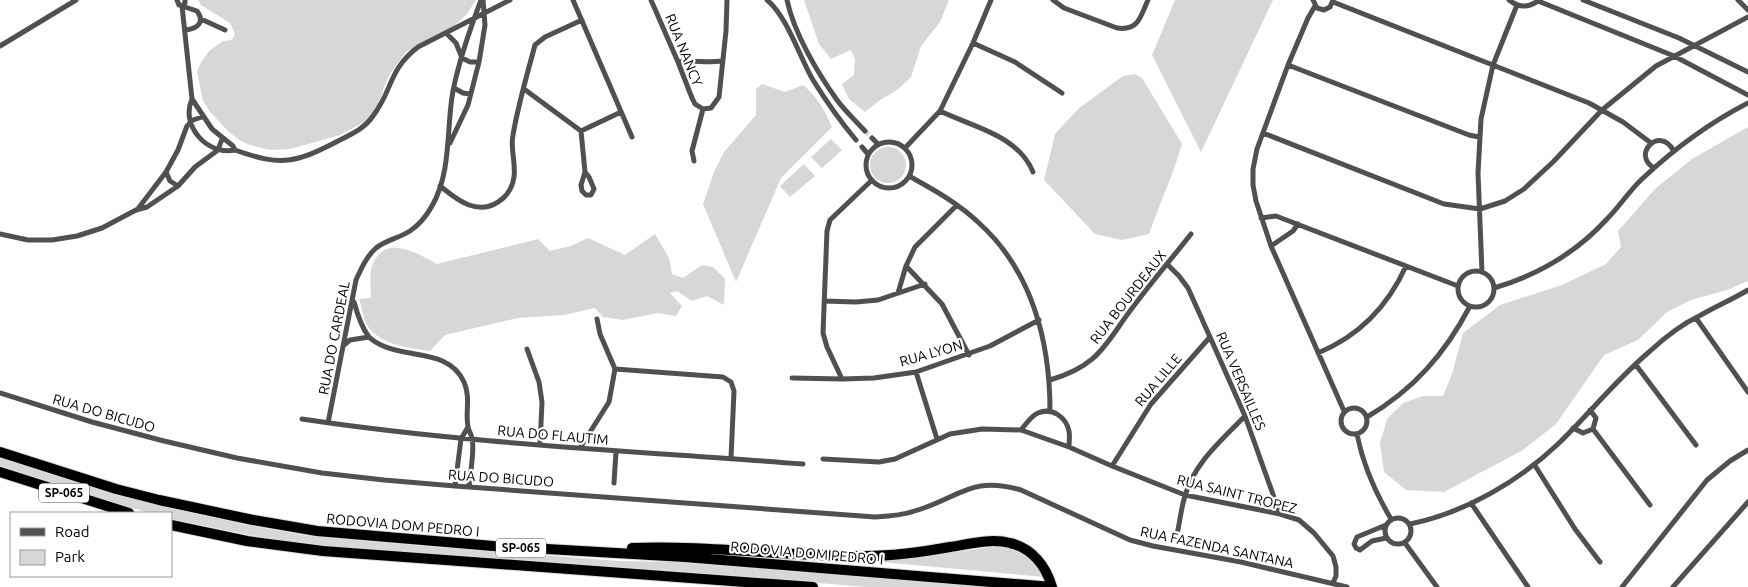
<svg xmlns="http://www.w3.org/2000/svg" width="1748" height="587" font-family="Ubuntu,sans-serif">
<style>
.green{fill:#d7d7d7}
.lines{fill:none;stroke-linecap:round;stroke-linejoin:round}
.minor-tunnel{stroke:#d9d9d9;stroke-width:5;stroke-dasharray:5 2.5;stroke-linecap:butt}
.motorway-casing{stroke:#dbdbdb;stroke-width:12}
.minor{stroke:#505050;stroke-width:5}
.motorway{stroke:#000;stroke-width:10}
.labels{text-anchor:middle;stroke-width:4.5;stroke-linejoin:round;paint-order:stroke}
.shield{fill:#fff;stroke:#4c4c4c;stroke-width:1}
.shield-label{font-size:12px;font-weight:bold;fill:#000}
.street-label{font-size:14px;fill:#000;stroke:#fff}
</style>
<rect width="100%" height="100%" fill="#fff"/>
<path class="green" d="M198 0H476L467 14 454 26 406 52 391 72 386 82 378 105 368 120 340 135 290 149 270 150 250 145 239 140 229 132 210 112 203 101 197 72 200 64 209 51 223 41 232 40 235 34 230 23 201 5Z
M804 0H949L940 22 921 46 911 77 897 90 880 100 865 112 849 99 842 84 854 75 855 59 851 50 831 59 819 44Z
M1175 0H1273L1201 152 1152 55Z
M1135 74 1142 78 1182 144C1173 175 1160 203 1149 234L1122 240 1095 234 1044 180 1055 134 1078 109 1123 76Z
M762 84 785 92 803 85C817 96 825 111 832 127L781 178 736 282 703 204 714 172 724 152 756 115V89Z
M1748 127V281L1727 290 1691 300 1667 312 1638 340 1604 355 1556 424 1523 450 1444 492 1406 490 1384 472 1380 443 1387 419 1403 403 1423 396H1443L1452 374 1463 333 1500 305 1562 285 1606 264 1621 247 1618 231 1656 188 1692 159Z
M831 139 842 150 822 168 811 157Z
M870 165a18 18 0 1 1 36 0a18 18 0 1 1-36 0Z
M804 164 815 176 790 197 780 186Z
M655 234 669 258 672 274 683 278 702 265 713 267 725 279 724 305 707 296 692 301 677 291 670 293 682 306 676 316 658 313 623 320 603 317 595 308 564 315 518 318 445 335 430 351C410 348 379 345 367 325 363 318 362 307 359 299L371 298C371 288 369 275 372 266 384 233 417 253 437 264L538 239 550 251 571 246 588 238 625 255Z
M0 457 91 486 154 504 243 524 309 536 434 547 619 561 676 562 989 587H866L675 571 558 564 326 547 249 535 174 520 171 519V513H150L121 505 0 466Z
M992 547C1019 547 1030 556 1044 577L881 562H854L852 559 914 558Z"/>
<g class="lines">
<path class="minor-tunnel" d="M865 131 872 138"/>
<defs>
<path id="motorway" d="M0 452 116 489 159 500 253 520 317 531 493 546 685 557 1052 587
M0 472 129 513
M171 525 247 541 323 551 813 587
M632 548C710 545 789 557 867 556 895 556 922 552 950 547 969 544 991 538 1010 543 1032 548 1046 566 1052 587"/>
</defs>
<use href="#motorway" class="motorway-casing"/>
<path class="minor" d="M177 0 179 5 197 11C206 23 196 29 185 30
M185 0V3L182 6 192 99C180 125 207 156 235 150 282 167 296 163 340 140 352 134 365 128 373 116 393 90 388 70 418 47L510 0
M573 0 632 137
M651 0 678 62 692 98 695 104 703 109 692 151 694 161
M767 0C787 16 800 58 813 80 826 101 840 121 856 140
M787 0C794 33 817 72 837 100 845 111 856 121 865 131
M1053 0 1064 8 1117 28C1139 31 1140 17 1148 0
M1313 0 1317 8 1324 10 1330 7 1333 0
M1509 0C1519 8 1529 8 1539 0
M1583 0 1679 38 1748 72
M1738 0 1748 10
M1538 1 1674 56 1748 95
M1333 2 1589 103 1623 122 1651 143
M1315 6 1308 18 1288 65 1257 149 1253 169V185L1256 201 1271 246 1344 411
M201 19 225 30
M446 33 456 43 462 58 470 62H479
M973 43 1015 62 1062 93
M0 46 76 0
M678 62C693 60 707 63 722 61
M1288 65 1469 135 1479 137
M454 88 463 93 470 94
M524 89 581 131 585 172 581 185 582 191 586 195H591L594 189 589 177 585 172
M192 99 212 129 233 146 235 150
M703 109 711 108 719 97 726 31 727 0
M940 111C973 127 1018 135 1033 172
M581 131 621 112
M1263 133 1444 204 1480 209 1505 201 1524 189 1553 162 1602 110 1656 66 1748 17
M872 138 878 144
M866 165a23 23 0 1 1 46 0a23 23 0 1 1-46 0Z
M450 143 468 105 479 62 485 25 483 0
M862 147 868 154
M905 148 940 111 973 43 991 0
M1654 168C1631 154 1660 126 1673 150
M166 172 170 181 178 186
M909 176C934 190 958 203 979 223 1032 271 1050 341 1050 411
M440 186C449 193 458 201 469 205 490 213 511 198 514 177 516 163 510 148 513 135 518 105 527 75 535 45L545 37 582 20
M137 210 166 172 178 150 187 126 193 120 202 117
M1261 218 1276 216 1458 286
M0 234 28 240H52L77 236 102 228 136 210 147 207 178 186 195 167 218 150 222 139
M1271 246 1293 231 1298 224
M1167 264 1179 276 1188 288 1210 337 1245 416 1280 514
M906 266 942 304 969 355
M1458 289a18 18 0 1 1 36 0a18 18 0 1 1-36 0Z
M1482 272 1478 173 1481 119 1493 65 1517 5
M1494 288C1538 275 1576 253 1607 219 1620 206 1629 191 1642 179 1674 149 1709 123 1748 103
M898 293 906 266 915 247 957 205
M824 301 856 302 878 300 925 284
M354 302C357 313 361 327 369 337 372 340 377 343 381 345 409 359 449 349 464 382 471 398 465 412 468 427 469 431 471 434 472 438 475 449 470 475 469 487
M1696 318 1748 392
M344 345 350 340 369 337
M527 349 539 382 542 402 540 445
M1318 353C1359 336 1388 306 1406 266
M1636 365 1696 445
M615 369 723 377 731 382 734 391 731 458
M916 372 937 439
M792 378 842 379 874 378 916 372 990 346 1039 320
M842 379 827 347 823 333 827 231 830 220 872 180
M1050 380C1102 365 1106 341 1136 303 1154 279 1173 257 1191 234
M0 393 92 422 164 441 237 458 322 473 384 480 455 486 875 517C891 516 905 515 921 509 962 495 974 476 1021 490L1130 540 1153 546 1241 562 1347 587
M1341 421a13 13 0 1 1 26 0a13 13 0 1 1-26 0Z
M1367 417C1413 390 1445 354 1470 306
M302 419C468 444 636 451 803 464
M328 423 356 280C361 269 366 257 376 248 386 240 399 238 410 231 419 225 427 215 432 206 452 171 446 128 453 91 459 60 470 29 481 0
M1573 428 1583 433 1593 429 1596 418 1590 410
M1593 429 1650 505
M1021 430C1026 424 1031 416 1038 413 1052 407 1066 417 1069 431 1070 436 1069 442 1069 447
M1357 434C1363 465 1375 492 1391 519
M580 448 609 402 615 369 600 334 597 319
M823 459 879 462 895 459 950 434 982 429 1021 430 1069 447 1112 466 1185 495 1280 514 1299 520 1314 533 1333 556 1336 567V576L1333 583
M1534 464 1575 529 1600 562
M1112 466 1151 404 1210 337
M614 483 616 451
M455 486 461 439 468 427
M1471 503 1528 587
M1385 531a13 13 0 1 1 26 0a13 13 0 1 1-26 0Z
M1410 524C1464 513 1518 482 1558 444 1589 414 1616 380 1649 352 1664 338 1682 324 1701 315 1717 306 1733 299 1748 290
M1386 525 1357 537 1354 544 1356 548 1360 550 1372 541 1386 538
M1177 534C1180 522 1181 508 1185 496 1194 463 1222 440 1245 416
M1405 543 1437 587
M1622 587 1707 480 1730 461 1748 450
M1673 587 1748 502"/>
<use href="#motorway" class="motorway"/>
</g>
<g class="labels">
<g class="shield">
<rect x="39" y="483.5" width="50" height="19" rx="4"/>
<rect x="496" y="538.5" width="50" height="19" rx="4"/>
</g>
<g class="shield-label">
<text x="64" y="497">SP-065</text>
<text x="521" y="552">SP-065</text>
</g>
<g class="street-label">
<text transform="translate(684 50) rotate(68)" y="5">RUA NANCY</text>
<text transform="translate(1128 297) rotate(-52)" y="5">RUA BOURDEAUX</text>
<text transform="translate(334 338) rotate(-79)" y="5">RUA DO CARDEAL</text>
<text transform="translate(931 353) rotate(-16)" y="5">RUA LYON</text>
<text transform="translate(1158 380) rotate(-50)" y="5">RUA LILLE</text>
<text transform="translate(1241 381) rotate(67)" y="5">RUA VERSAILLES</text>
<text transform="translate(104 413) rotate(16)" y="5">RUA DO BICUDO</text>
<text transform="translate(553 435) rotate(5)" y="5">RUA DO FLAUTIM</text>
<text transform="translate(501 478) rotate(4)" y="5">RUA DO BICUDO</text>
<text transform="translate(1237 494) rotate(14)" y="5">RUA SAINT TROPEZ</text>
<text transform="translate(403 525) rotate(5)" y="5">RODOVIA DOM PEDRO I</text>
<text transform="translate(1217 547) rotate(12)" y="5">RUA FAZENDA SANTANA</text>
<text transform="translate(807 553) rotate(5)" y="5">RODOVIA DOM PEDRO I</text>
</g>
</g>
<rect x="10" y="512" width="162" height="65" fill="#ffffff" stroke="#999999"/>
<rect x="20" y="528" width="25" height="8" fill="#505050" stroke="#999999"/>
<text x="55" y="537" font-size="15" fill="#000000">Road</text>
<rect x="20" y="550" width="25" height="15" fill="#d7d7d7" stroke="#999999"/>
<text x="55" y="562" font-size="15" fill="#000000">Park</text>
</svg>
